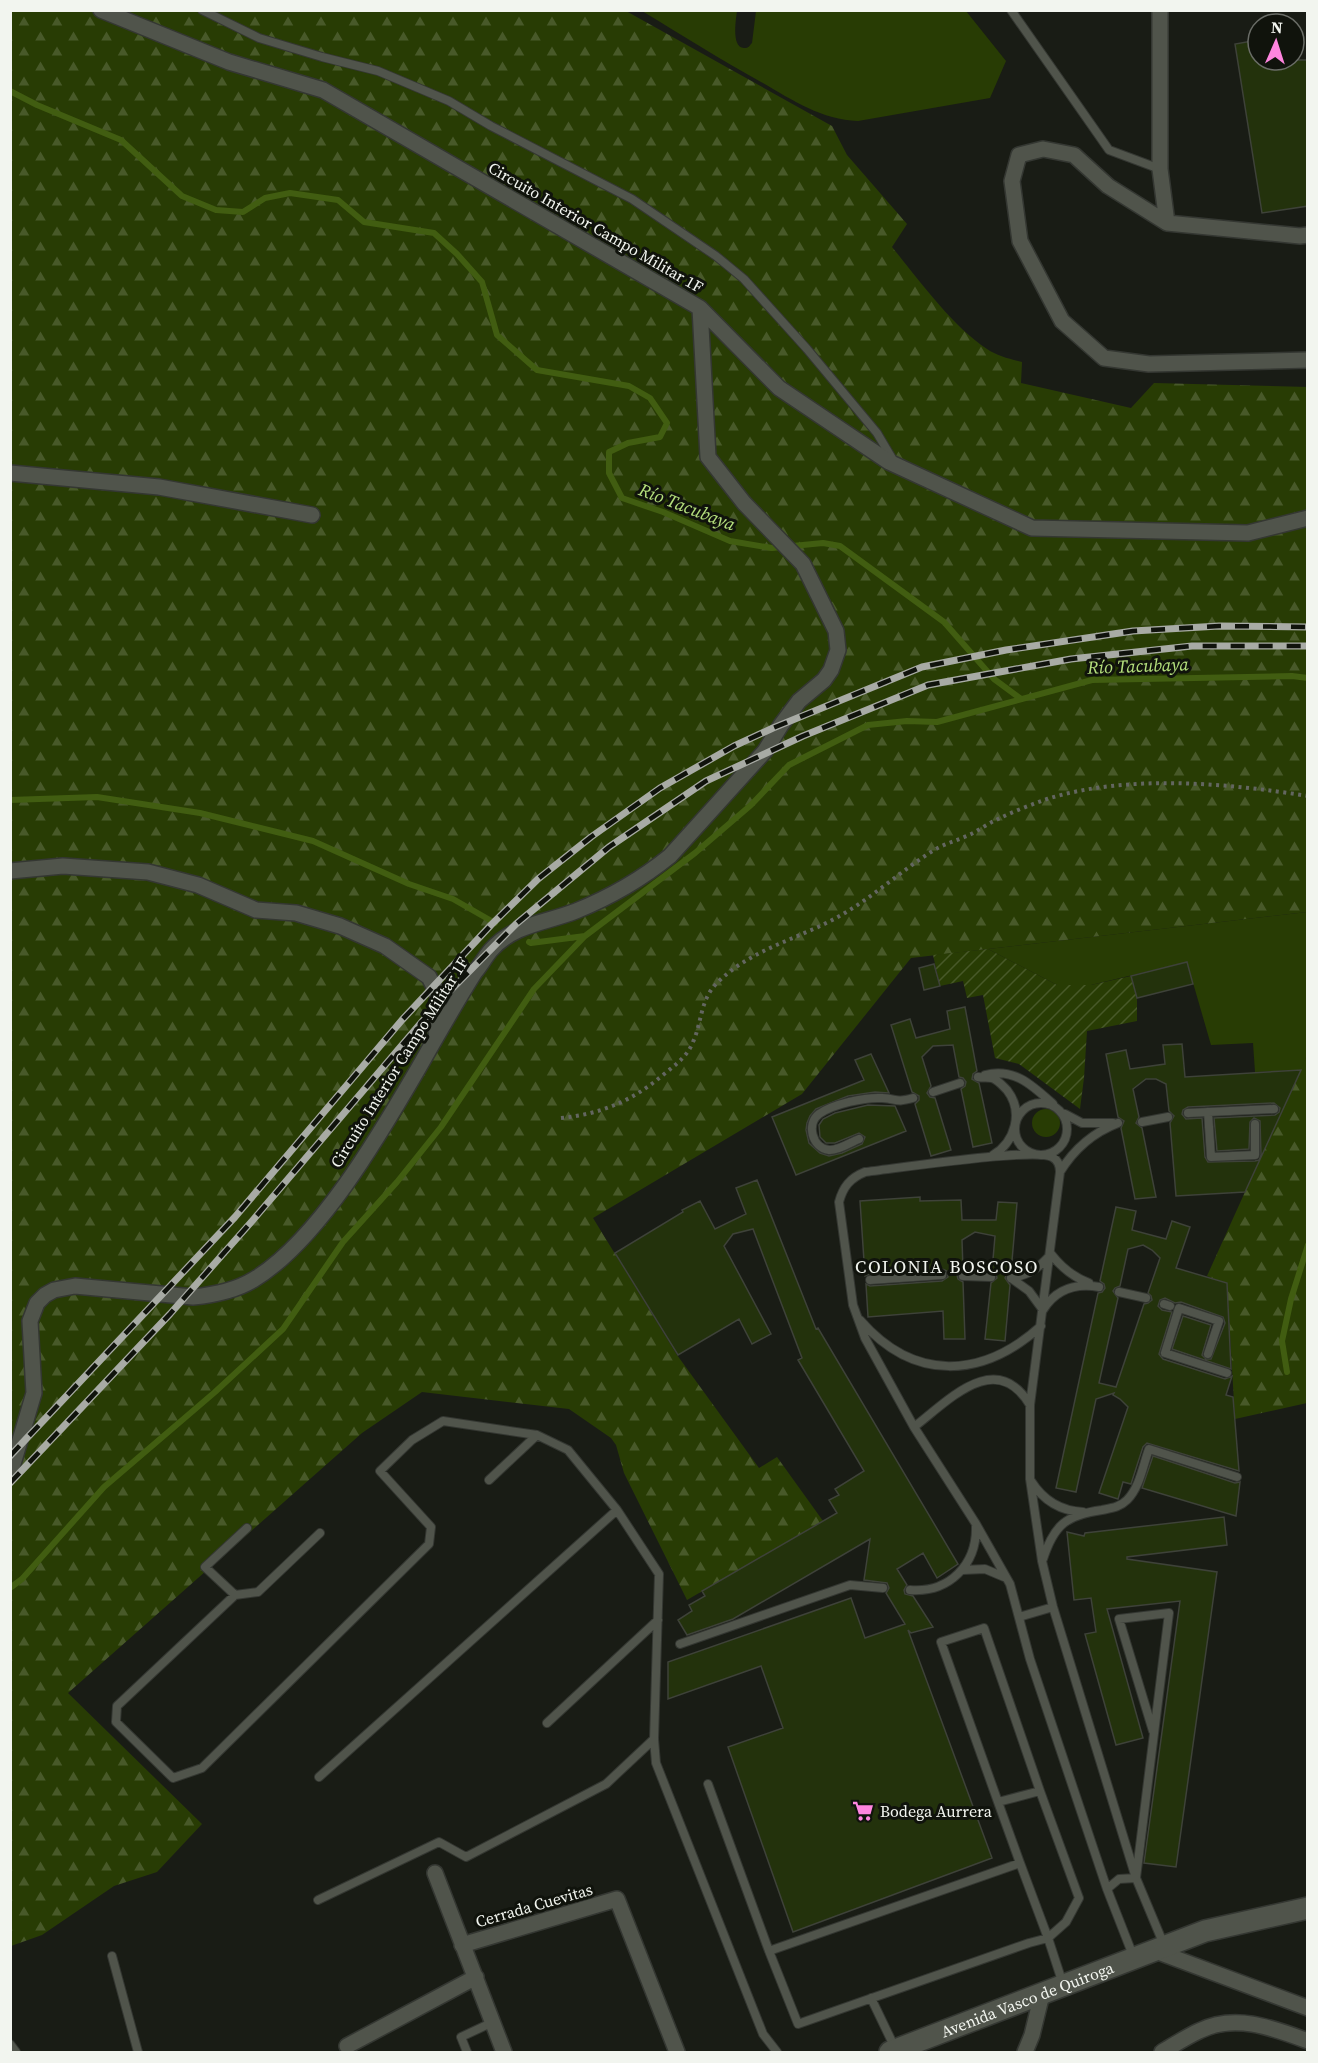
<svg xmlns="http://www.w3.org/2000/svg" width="1318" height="2063" font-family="'Source Serif 4',serif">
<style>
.grass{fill:#283c04}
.forest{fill:url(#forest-firs)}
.garden{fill:url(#garden-furrows)}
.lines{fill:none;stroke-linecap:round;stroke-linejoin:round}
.stream{stroke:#415d11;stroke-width:6}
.building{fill:#23320c;stroke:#3e4239;stroke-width:1.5;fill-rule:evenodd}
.lane-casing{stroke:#343732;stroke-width:10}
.street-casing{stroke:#343732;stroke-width:18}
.secondary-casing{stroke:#343732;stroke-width:24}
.path{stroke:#636660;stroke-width:4;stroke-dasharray:3 4.5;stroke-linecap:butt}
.lane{stroke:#50544b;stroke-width:8}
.street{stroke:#50544b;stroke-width:15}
.secondary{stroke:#50544b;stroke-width:21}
.rail-casing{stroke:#a8aba5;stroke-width:7}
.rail{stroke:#10130c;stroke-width:4.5;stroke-dasharray:14;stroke-linecap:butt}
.labels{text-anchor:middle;stroke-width:6;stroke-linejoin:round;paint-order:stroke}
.street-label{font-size:16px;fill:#f2f5ef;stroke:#10130c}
.poi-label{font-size:16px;fill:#f2f5ef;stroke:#10130c;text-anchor:start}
.water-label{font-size:18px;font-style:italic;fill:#b5e07d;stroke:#10130c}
.neighbourhood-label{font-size:18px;letter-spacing:1.5px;fill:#f2f5ef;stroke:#10130c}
</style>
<defs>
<pattern id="forest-firs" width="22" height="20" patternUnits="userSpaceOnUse" patternTransform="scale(1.5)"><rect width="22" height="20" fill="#283c04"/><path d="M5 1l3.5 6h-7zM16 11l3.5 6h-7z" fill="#485929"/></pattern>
<pattern id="garden-furrows" width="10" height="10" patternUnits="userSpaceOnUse" patternTransform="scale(1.5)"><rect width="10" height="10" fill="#283c04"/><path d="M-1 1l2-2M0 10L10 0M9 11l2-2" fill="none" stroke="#485929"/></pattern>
</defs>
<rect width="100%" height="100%" fill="#191c15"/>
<path class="grass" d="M642 11H737C736 19 731 48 744 48 749 48 749 46 752 43L756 11H966L1006 61 990 98 858 121C822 120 792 100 761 82 721 60 682 35 642 11Z
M1307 912V1055L1301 1070 1255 1072 1253 1043 1211 1045 1187 962 1091 985H1057L988 949Z
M1032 1123a14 14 0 1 1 28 0a14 14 0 1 1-28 0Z"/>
<path class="forest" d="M10 11H626L832 126 847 155 907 224 892 247C919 280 952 326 987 349 997 356 1010 359 1022 362L1021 383 1131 408 1154 383 1308 387 1307 912 911 958 802 1094 593 1218 677 1355 759 1468 777 1457 823 1521 687 1600 624 1473 616 1445 611 1438 569 1409 422 1392 362 1433 68 1693 202 1824 157 1872 114 1886 42 1935 11 1946Z
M1307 1055V1403L1235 1419 1227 1284 1207 1276Z"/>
<path class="garden" d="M988 949 1057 985H1091L1131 976 1137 998V1021L1087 1031 1084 1078 1080 1109 1019 1064 995 1058 983 995 967 998 963 981 940 986 933 955Z"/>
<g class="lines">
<path class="stream" d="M10 91 37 105 121 140 182 196 216 210 243 212 265 198 290 193 338 200 364 222 434 233 457 254 482 282 497 335 537 370 629 386 650 398 667 423 660 437 628 443 609 452V473L622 498 663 512 730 541 772 548 823 543 840 546 944 622 994 679 1021 699
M10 800 97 797 200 813 313 841 409 884 453 899 495 923
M529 942 531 943 585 936
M1287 1372 1282 1341 1291 1299 1308 1245
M10 1588 22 1579 104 1487 215 1392 283 1329 343 1242 397 1182 441 1127 534 989 585 936 695 853 751 805 789 765 868 725 907 721 937 722 1092 680 1292 676 1308 678"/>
</g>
<path class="building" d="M1258 40V60H1308V206L1262 213 1235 44Z
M1187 962 1193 984 1137 998 1131 976Z
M934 964 940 986 924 990 919 968Z
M965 1007 977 1071 973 1074 972 1079 979 1083 992 1143 973 1147 961 1089 965 1086 966 1082 963 1078 959 1077 953 1045 933 1046 922 1057 931 1086 927 1093 930 1097 935 1098 951 1150 931 1156 915 1104 919 1100V1096L912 1092 891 1025 910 1019 916 1038 950 1029 947 1011Z
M1182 1044 1185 1077 1301 1070 1245 1192 1176 1196 1170 1123 1174 1116 1169 1111 1166 1084 1156 1079H1146L1133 1089 1139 1117 1136 1123 1142 1128 1156 1197 1135 1199 1121 1128 1124 1121 1118 1117 1106 1054 1126 1050 1130 1069 1165 1064 1163 1045ZM1274 1103 1280 1108 1279 1112 1275 1115 1214 1118 1217 1151 1249 1149 1250 1122 1254 1118 1260 1121 1261 1155 1259 1160 1255 1161 1208 1162 1205 1157 1202 1118 1186 1119 1182 1114 1183 1110 1188 1107Z
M871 1054 889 1093 875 1092 848 1096 816 1109 810 1116 807 1123 806 1130 809 1143 820 1153 829 1156 842 1153 862 1144 865 1137 859 1133 835 1143H826L820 1137 819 1125 823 1119 835 1113 868 1105 895 1106 906 1131 796 1175 772 1117 864 1080 855 1060Z
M757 1180 816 1329 818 1328 958 1564 937 1578 923 1553 897 1569 907 1585 904 1590 905 1594 913 1596 933 1627 911 1633 908 1630 992 1858 793 1932 728 1747 783 1728 761 1666 668 1699V1662L851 1598 865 1638 905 1624 886 1593 889 1588 887 1583 864 1580 870 1539 733 1619 687 1635 678 1620 692 1611 689 1605 705 1596 702 1591 837 1513 829 1500 839 1495 835 1489 864 1471 798 1360 802 1358 753 1229 733 1234 724 1246 771 1334 752 1344 739 1319 678 1355 615 1253 683 1212 682 1210 700 1201 715 1229 746 1214 736 1188Z
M920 1197V1201L961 1200 962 1220H996L998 1202 1017 1203 1011 1272 1007 1274 1005 1278 1010 1285 1005 1341 985 1339 991 1283 997 1278 996 1274 992 1271 995 1236 975 1232 962 1240 963 1270 957 1275 958 1279 963 1282 965 1339H944L943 1311 868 1317 866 1284 870 1286 942 1281 948 1277 947 1271 942 1269 870 1274 865 1276 860 1201Z
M1116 1207 1136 1211 1132 1230 1166 1239 1172 1221 1190 1227 1176 1268 1227 1283 1231 1369 1172 1349 1183 1316 1211 1325 1202 1355 1206 1359H1211L1225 1323 1223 1317 1181 1302 1175 1303 1165 1298 1160 1300 1158 1306 1162 1310 1172 1312 1159 1354 1163 1359 1225 1379 1232 1376 1226 1395 1233 1397 1239 1471 1147 1443 1143 1447 1131 1484 1123 1482 1118 1499 1099 1493 1128 1407 1120 1399 1113 1395 1114 1393 1096 1399 1076 1492 1056 1488 1098 1293 1102 1292 1105 1288 1104 1284 1100 1281ZM1143 1245 1152 1250 1160 1258 1148 1293 1151 1296 1152 1300 1148 1303 1144 1304 1116 1387 1099 1383 1118 1298 1113 1291 1115 1288 1120 1286 1128 1249Z
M1153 1456 1235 1483 1240 1482 1236 1516 1142 1488Z
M1224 1517 1227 1545 1127 1557V1559L1217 1572 1176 1867 1144 1863 1180 1601 1107 1609 1143 1738 1116 1745 1085 1634 1096 1632 1091 1598 1074 1600 1067 1532 1084 1536 1085 1533Z"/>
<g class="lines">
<defs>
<path id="lane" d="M202 10 259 38 322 57 378 71 449 101 491 126 632 199 716 256 744 279 807 349 877 433 893 460
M1011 10 1109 150 1160 169
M985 1075C1014 1067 1033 1086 1053 1104
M978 1077C983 1078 988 1077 992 1078 998 1080 1003 1086 1007 1090 1024 1112 1015 1142 993 1155
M933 1092 960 1083
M1015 1129a26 26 0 1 1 52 0a26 26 0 1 1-52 0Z
M1208 1112 1211 1157 1255 1155V1124
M1188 1113 1274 1109
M1065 1114 1082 1123H1113
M1142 1122 1168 1117
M859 1139C851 1142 838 1151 829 1150 812 1148 806 1124 819 1114 833 1104 865 1097 882 1098 898 1099 895 1103 913 1098
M1060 1172C1074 1149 1092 1133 1118 1123
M963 1276 991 1277
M1011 1278 1029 1291 1043 1310C1056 1289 1076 1283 1099 1287
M1011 1278C1029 1275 1039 1268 1051 1254 1061 1267 1073 1277 1089 1283
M870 1280 942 1275
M1119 1292 1146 1298
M1164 1304 1170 1306
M860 1320C914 1382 982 1379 1041 1326
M1208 1354 1219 1321 1179 1308 1165 1353 1227 1373
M914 1427C948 1401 996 1348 1030 1405
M489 1480 537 1435
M1031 1481C1043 1500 1061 1511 1083 1512
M320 1533 258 1592 235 1595 117 1706 116 1722 173 1778 202 1768 429 1544 431 1527 380 1471 412 1440 443 1421 537 1435 568 1450 617 1510 659 1574 654 1739 656 1763 763 2034 777 2052
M1043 1559C1054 1525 1066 1515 1102 1510 1112 1508 1120 1507 1127 1500 1140 1487 1143 1465 1149 1449L1237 1477
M963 1570 985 1569 1004 1577
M910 1590C949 1593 977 1565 976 1526
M235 1595 205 1567 247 1528
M1019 1617 1053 1607
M680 1644 850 1585 883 1588
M547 1723 658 1620
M319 1777 617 1510
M708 1784 769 1951
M998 1802 941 1642 984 1628 1040 1791 1079 1898 1066 1922 1048 1938 1029 1943 798 2024 769 1951 1020 1863 1048 1938 1063 1984
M1020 1863 998 1802 1040 1791
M1107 1889 1119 1879 1136 1878 1169 1613 1119 1619 1153 1731
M318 1900 439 1842 466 1857 606 1784 654 1739
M112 1956 138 2052
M1134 1958 1107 1889 1030 1659 1010 1584 976 1524 914 1427 865 1338 853 1305 839 1202C843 1187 850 1178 865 1172 893 1169 1034 1147 1052 1157 1058 1160 1060 1166 1060 1172L1030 1405V1479L1042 1561 1053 1607 1136 1878 1164 1945
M871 1998 895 2048
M10 2044 16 2052
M467 2052 461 2037 493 2022"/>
<path id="street" d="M1160 10V169L1167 223 1108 186 1074 155 1043 149 1019 155 1012 181 1020 241 1062 321 1104 358 1149 364 1308 360
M1167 223 1300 236 1308 235
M700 308 779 388 889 462 1032 528 1248 533 1308 518
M10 473 159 487 312 515
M10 871 63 866 148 872 198 885 256 910 296 913 340 926 385 946 429 977 439 997 436 1031
M10 1474 34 1393 30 1321 37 1303 45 1295 54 1290 75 1286 193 1297C213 1295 235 1291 253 1280 320 1240 383 1129 422 1062 439 1032 456 1002 475 972 481 965 485 957 491 950 514 924 546 923 576 911 608 898 643 878 670 856L765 751 781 725 799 701 824 680 831 670 838 650 836 631 803 564 744 503 708 457 700 308 323 90 229 62 101 10
M435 1873 504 2052
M462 1945 617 1899 677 2052
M1153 1950 1308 2008
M347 2046 476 1977
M1025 2052 1032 2035 1042 1994
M1162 2052C1174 2045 1186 2037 1199 2031 1235 2013 1273 2028 1308 2041"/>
<g id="secondary">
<path id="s1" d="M890 2052 1205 1931 1308 1908"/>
</g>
</defs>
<use href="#lane" class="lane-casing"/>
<use href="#street" class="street-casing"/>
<use href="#secondary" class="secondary-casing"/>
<path class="path" d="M561 1118C601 1114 632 1101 663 1075 675 1065 687 1057 693 1042 702 1022 700 1001 716 984 751 948 801 939 843 914 874 896 901 871 931 852 943 844 956 841 969 835 978 831 987 824 996 820 1012 812 1030 805 1047 799 1127 774 1226 783 1308 796"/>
<use href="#lane" class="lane"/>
<use href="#street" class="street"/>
<use href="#secondary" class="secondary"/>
<defs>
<path id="rail" d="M10 1456 235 1217 402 1020 491 925 538 879 591 837 660 788 734 746 773 728 922 667 1006 650 1133 631 1219 626 1308 627
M10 1483 170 1314 253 1220 437 1004 516 924 609 847 706 781 803 736 928 685 1071 659 1192 646H1308"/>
</defs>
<use href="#rail" class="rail-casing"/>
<use href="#rail" class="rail"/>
</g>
<defs>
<symbol id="supermarket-bare" viewBox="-9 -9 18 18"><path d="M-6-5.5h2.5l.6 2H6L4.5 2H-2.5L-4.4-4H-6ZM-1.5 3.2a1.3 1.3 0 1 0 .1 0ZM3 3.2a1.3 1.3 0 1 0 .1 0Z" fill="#ff85df" stroke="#10130c" stroke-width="2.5" paint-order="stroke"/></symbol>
</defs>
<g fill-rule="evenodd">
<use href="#supermarket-bare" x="848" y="1796" width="30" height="30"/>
</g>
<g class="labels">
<g class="street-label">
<text transform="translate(596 227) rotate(30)" y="6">Circuito Interior Campo Militar 1F</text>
<text transform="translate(399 1062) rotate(-58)" y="6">Circuito Interior Campo Militar 1F</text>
<text transform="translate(534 1905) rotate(-16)" y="6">Cerrada Cuevitas</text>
<text dy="6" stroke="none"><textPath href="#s1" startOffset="147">Avenida Vasco de Quiroga</textPath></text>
</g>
<g class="poi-label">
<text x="880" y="1817">Bodega Aurrera</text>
</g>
<g class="water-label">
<text transform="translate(687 507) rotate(21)" y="6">Río Tacubaya</text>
<text transform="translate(1138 666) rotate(-2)" y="6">Río Tacubaya</text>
</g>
<g class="neighbourhood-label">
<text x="947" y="1273">COLONIA BOSCOSO</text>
</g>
</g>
<rect width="1318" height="2063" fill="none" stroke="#f2f5ef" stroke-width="24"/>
<g transform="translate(1276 42) rotate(3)"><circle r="28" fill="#10130c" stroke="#6a6d67" stroke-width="1.5"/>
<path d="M0-4.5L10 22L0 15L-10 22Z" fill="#ff85df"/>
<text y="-9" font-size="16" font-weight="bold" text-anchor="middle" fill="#f2f5ef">N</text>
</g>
</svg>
